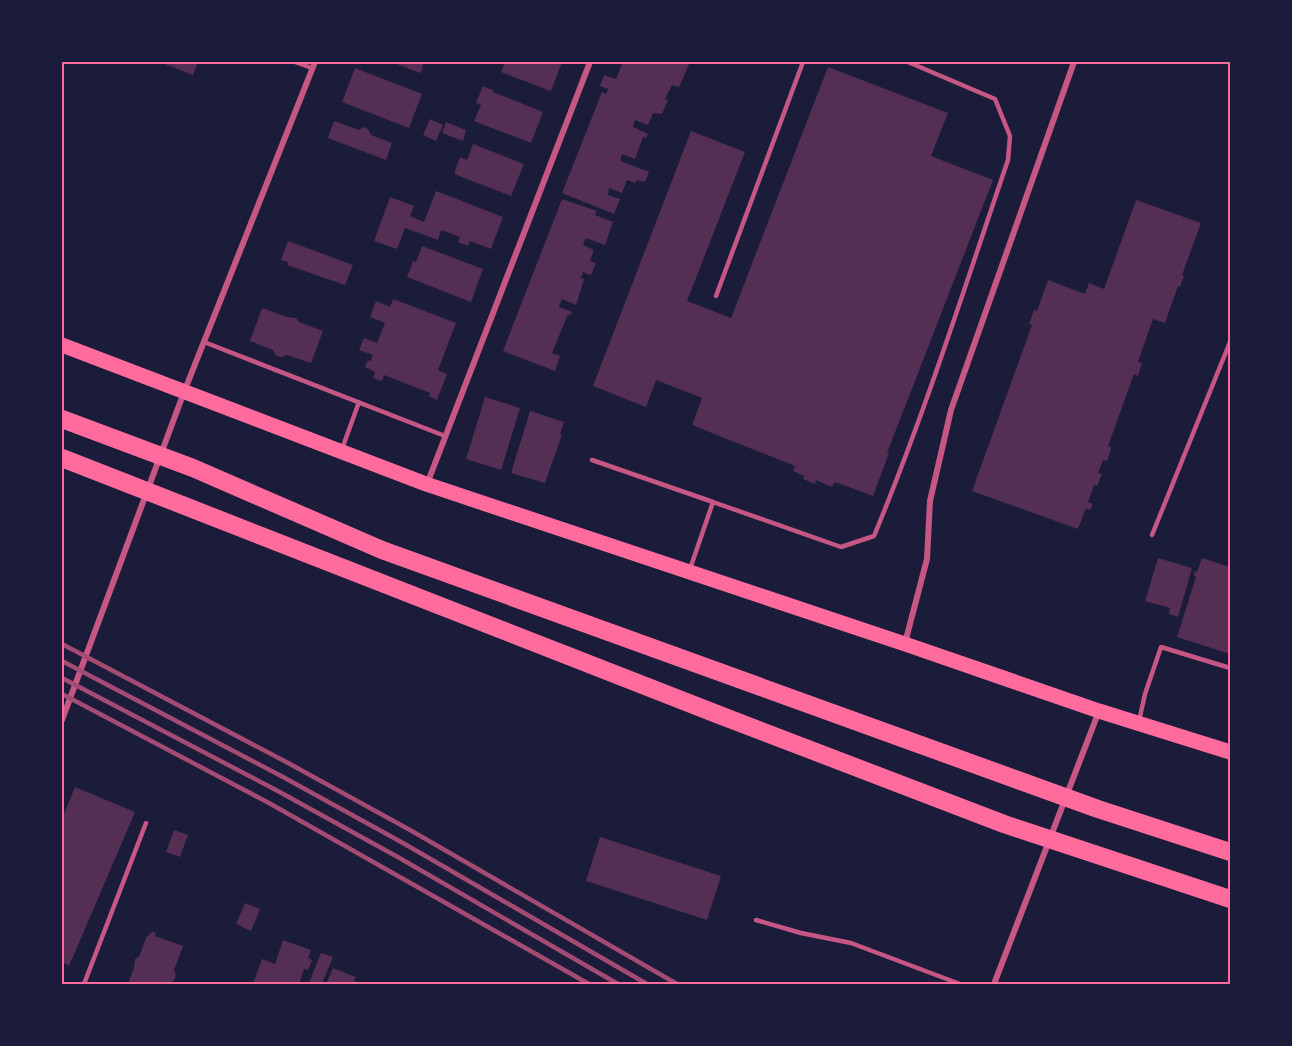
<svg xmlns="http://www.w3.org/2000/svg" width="1292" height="1046" font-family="Signika,sans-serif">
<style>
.building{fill:#542f53}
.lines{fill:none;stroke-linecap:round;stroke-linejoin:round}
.service{stroke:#c65784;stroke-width:4.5}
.minor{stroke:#c65784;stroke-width:6}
.primary{stroke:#ff6b9d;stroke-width:15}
.motorway{stroke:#ff6b9d;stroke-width:18}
.rail{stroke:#a44b75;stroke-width:4.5}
.neatline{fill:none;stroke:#ff6b9d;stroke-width:2}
</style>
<rect width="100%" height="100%" fill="#1b1b3a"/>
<path class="building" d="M160 62H198L193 75Z
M392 62H424L422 68 423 69 420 73Z
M505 62H562L551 91 501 72Z
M623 62H690L679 87 668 84 672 85 665 99 668 100 662 114 653 113 648 125 635 120 633 127 648 134 646 138 643 137 635 159 622 154 620 161 649 172 645 182 637 180 635 183 627 180 622 193 609 188 608 195 620 199 614 214 562 193 602 92 606 94 608 89 600 86 604 75 616 79Z
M828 67 948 113 931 156 993 180 887 453H889L873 496 835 482 832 487 816 480 815 484 803 479 804 476 793 471 795 466 692 425 702 398 656 380 646 407 593 386 691 131 745 152 687 301 731 318Z
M355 68 422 94 409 128 342 102Z
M483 86 494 91 493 92 543 112 531 143 474 121 481 105 476 103Z
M430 119 443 125 436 141 423 135Z
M334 121 359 130 364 127 368 129 371 135 392 143 386 160 328 138Z
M446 122 466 130 463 141 442 133Z
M473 144 524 164 511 196 454 174 460 157 467 160Z
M436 191 503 217 491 249 470 241 468 246 458 242 460 237 441 230 438 240 405 228 397 249 374 241 390 197 414 206 410 216 424 222Z
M562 199 597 211 595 215 613 222 605 245 586 238 583 245 594 250 590 261 596 263 591 275 583 272 581 278 584 279 576 305 562 299 560 304 559 307 572 312 570 315 568 314 552 353 560 356 555 371 503 351Z
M1136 200 1201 223 1182 275 1184 276 1180 287 1178 286 1165 323 1153 319 1138 362 1142 363 1138 376 1134 374 1108 446 1111 448 1107 461 1103 460 1098 473 1102 474 1097 486 1094 485 1088 502 1093 504 1090 510 1086 508 1078 529 972 491 1032 325 1029 324 1034 310 1037 311 1048 280 1085 294 1089 283 1104 289Z
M288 241 353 265 345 285 287 265 288 262 281 260Z
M422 246 483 269 471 302 407 277 413 261 416 262Z
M393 299 456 323 438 370 447 374 437 400 429 396 430 393 384 375 382 381 373 378 375 372 365 367 368 360 370 362 373 355 359 350 364 338 377 343 385 323 370 317 376 301 390 307Z
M262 308 287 317 296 318 299 322 323 331 311 363 287 355 281 357 276 356 273 350 250 341Z
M485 397 520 408 501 470 466 459Z
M530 411 564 422 560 434 562 435 545 483 511 473Z
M1158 558 1192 568 1178 617 1169 614 1170 608 1145 601Z
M1202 558 1230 567V654L1177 637 1196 577 1194 576 1195 571 1197 572Z
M75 787 135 812 69 966 62 962V819Z
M174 830 188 835 180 857 166 852Z
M600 837 721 876 707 920 586 881Z
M245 903 260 909 251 931 236 924Z
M152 932 156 933 155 936 183 946 174 970 176 975 174 980 168 984H130L131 982 129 981 134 968 135 959 139 957 146 938Z
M283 940 311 950 308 958 312 960 308 970 304 969 299 984H253L262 959 275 964Z
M321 953 333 957 322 984H312L309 983Z
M333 968 356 977 354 981 362 984H326Z"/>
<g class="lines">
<path class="service" d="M295 62 312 68
M716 296 803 62
M204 342 445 436
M342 449 359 402
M592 460 713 502 690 569
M713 502 841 547 874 536C925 413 965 286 1008 160L1010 136 995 99 908 62
M1152 535 1230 342
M1139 721 1145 694 1161 647 1230 668
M756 920 801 933 851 943 960 984
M84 984 146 823"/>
<path class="minor" d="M427 484 590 62
M905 643 927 559 930 501 951 410 1074 62
M62 720 184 392 315 62
M994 984 1099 711"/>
<path class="primary" d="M62 345 426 484 905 644 1099 711 1230 752"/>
<path class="motorway" d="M62 419 193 468 382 550 1098 809 1230 852
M62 458 722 716 1004 824 1230 899"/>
<path class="rail" d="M62 644 290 764 410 830 677 984
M62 661 283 777 403 843 647 984
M62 678 276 790 396 856 618 984
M62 694 269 803 589 984"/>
</g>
<rect width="1292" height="1046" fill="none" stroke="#1b1b3a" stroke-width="126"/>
<rect x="63" y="63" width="1166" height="920" class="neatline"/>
</svg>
